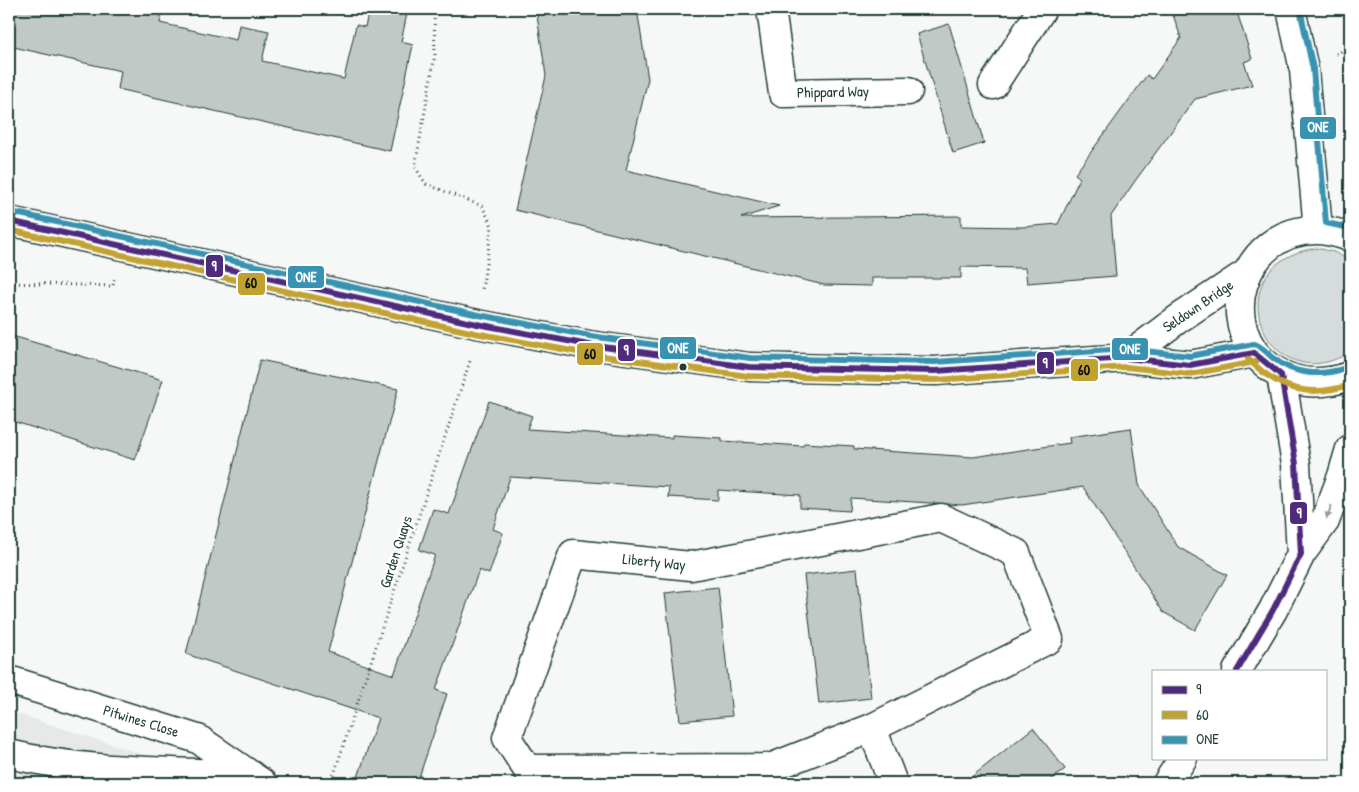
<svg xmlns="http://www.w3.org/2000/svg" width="1359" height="792" font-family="'Patrick Hand',sans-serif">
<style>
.built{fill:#e6e9e8}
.green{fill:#d6dcdb;stroke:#7a8c88}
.building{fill:#c0c9c6;stroke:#1f3d34}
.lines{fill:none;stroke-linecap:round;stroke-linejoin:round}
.minor-casing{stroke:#1f3d34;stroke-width:31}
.path{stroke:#1f3d34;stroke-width:3;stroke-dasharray:1 4;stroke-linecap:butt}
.minor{stroke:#fff;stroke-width:28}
.bus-1-casing{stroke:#fff;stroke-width:10}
.bus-2-casing{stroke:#fff;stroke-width:10}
.bus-3-casing{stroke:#fff;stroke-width:10}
.bus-1{stroke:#4e2b7b;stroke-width:6}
.bus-2{stroke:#c1a230;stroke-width:6}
.bus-3{stroke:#3793b1;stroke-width:6}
.oneway{fill:#8f9e9a}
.bus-dot{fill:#1f3d34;stroke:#fff;stroke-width:2}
.labels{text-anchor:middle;stroke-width:4.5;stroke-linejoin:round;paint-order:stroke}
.street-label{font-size:15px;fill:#1f3d34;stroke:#fff}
.line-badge{stroke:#fff;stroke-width:2}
.badge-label{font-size:14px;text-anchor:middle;font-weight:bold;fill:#fff}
.pale-badge-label{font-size:14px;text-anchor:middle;font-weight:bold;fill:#111}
</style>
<rect width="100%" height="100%" fill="#f6f7f7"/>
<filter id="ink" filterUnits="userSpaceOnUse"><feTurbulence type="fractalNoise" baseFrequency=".02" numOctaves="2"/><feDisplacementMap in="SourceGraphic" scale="10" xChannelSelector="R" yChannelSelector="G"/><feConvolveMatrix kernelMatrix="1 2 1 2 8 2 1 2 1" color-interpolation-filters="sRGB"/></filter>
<g filter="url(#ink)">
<path class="built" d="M9 711 151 757 193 783H9Z"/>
<path class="green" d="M1317 248 1334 252 1350 261V352C1264 405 1211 262 1317 248Z"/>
<path class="building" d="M9 9H163L160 23 236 40 239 25 269 31 262 61 344 79 356 25 365 27 369 9H408L401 42 413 45 390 151 118 89 121 71 9 46Z
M536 9H637L648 79 626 170 779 206 741 218 961 216V226L1022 227 1058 224 1080 178 1075 174 1147 75 1152 79 1181 38 1171 9H1236L1252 59 1244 62 1252 85 1195 99 1135 181 1111 216 1116 276 1027 283 1025 268 961 267V278H872V286L824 285 515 210 546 76Z
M949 24 984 143 953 153 917 34Z
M9 335 163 380 135 460 9 420Z
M260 360 398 389 328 652 394 675 435 555 419 550 433 509 449 514 489 401 532 416 527 429 672 438V435L722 438V441L803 446 804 443 854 446V449L973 457 1070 443 1069 437 1131 428 1139 485 1178 547 1227 575 1195 630 1163 612 1083 487 962 505 851 498 850 511 800 508V495L718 490V500L668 497 669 487 510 477 493 529 503 533 489 574 479 570 436 690 447 694 417 783H356L378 718 186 654Z
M857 569 871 698 819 704 804 575Z
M718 587 732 716 680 721 665 593Z
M1033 728 1065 769 1047 783H964Z"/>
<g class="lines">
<defs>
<path id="minor" d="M771 9 783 93 908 91
M1291 9 1304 70 1318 230
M993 85 1042 9
M9 221 477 324 589 345 749 367 935 371 1126 358 1190 365 1254 353
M1350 237C1340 234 1329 230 1317 230 1241 229 1211 329 1274 370 1298 386 1324 385 1350 376
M1126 358 1178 319 1247 273
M1281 375 1296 464 1301 554
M941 518 1016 553 1049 639 872 728 770 768 527 769 507 738 573 554 691 566Z
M1237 671 1273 610 1301 554 1325 521 1342 476 1350 449
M9 680 198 739 262 783
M872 728 893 783
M9 754C87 773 171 771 251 775
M1167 783 1183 758"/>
</defs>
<use href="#minor" class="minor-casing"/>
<path class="path" d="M434 9 435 55 415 167 426 184 482 206 492 226 482 290
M1336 54 1350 47
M9 283 113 286 114 278
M327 783 334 774 471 358"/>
<use href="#minor" class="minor"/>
<defs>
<path id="bus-1" d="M9 221 477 324 589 345 749 367 935 371 1126 358 1190 365 1254 353
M1237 671 1273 610 1301 554 1296 464 1281 375 1254 353"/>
<path id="bus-2" d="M9 230 475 333 588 354 748 376 936 380 1126 367 1190 374 1256 362
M1248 359C1280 390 1307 398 1350 385"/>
<path id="bus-3" d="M1300 9 1313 69 1326 223 1350 228
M11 212 479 315 590 336 750 358 935 362 1126 349 1190 356 1254 344C1262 346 1267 353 1273 358 1296 376 1320 376 1347 368"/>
</defs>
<use href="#bus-1" class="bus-1-casing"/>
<use href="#bus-2" class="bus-2-casing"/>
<use href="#bus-3" class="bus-3-casing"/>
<use href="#bus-1" class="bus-1"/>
<use href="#bus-2" class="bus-2"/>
<use href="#bus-3" class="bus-3"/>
</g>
<defs><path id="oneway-solid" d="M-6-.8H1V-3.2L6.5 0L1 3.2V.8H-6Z" transform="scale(1.25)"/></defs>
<use class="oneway" href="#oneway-solid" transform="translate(1329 512) rotate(111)"/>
</g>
<circle class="bus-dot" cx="683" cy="367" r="4.5"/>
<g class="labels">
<g class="street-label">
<text transform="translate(833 92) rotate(-1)" y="5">Phippard Way</text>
<text transform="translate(1198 306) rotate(-34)" y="5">Seldown Bridge</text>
<text transform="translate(396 552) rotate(-72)" y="5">Garden Quays</text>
<text transform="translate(654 562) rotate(6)" y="5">Liberty Way</text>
<text transform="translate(141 721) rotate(17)" y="5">Pitwines Close</text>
</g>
</g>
<g class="line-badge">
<rect x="1299" y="116" width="38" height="24" rx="5" fill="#3793b1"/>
<rect x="205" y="254" width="19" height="24" rx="5" fill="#4e2b7b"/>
<rect x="287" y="265" width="38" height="24" rx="5" fill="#3793b1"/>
<rect x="237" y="272" width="29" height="24" rx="5" fill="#c1a230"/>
<rect x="659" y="336" width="38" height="24" rx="5" fill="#3793b1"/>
<rect x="1111" y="337" width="38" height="24" rx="5" fill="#3793b1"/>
<rect x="617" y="338" width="19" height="24" rx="5" fill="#4e2b7b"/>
<rect x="576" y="342" width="28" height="24" rx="5" fill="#c1a230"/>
<rect x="1036" y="351" width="19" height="24" rx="5" fill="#4e2b7b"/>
<rect x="1070" y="358" width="29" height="24" rx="5" fill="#c1a230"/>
<rect x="1289" y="501" width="19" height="24" rx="5" fill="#4e2b7b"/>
</g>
<g class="badge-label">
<text x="1318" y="132">ONE</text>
<text x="214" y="271">9</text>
<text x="306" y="282">ONE</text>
<text x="678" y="353">ONE</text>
<text x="1130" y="354">ONE</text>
<text x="626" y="355">9</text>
<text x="1045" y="368">9</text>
<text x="1299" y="518">9</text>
</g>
<g class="pale-badge-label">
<text x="251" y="288">60</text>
<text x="590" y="359">60</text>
<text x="1084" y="375">60</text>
</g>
<rect width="1359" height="792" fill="none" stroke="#fff" stroke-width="30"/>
<rect x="15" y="15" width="1329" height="762" fill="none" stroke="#1f3d34" stroke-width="2" filter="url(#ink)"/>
<rect x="1152" y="670" width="175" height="90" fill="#ffffff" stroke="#a5b1ae"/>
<rect x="1162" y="686" width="25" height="8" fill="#4e2b7b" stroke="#a5b1ae"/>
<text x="1196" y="694" font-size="15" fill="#1f3d34">9</text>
<rect x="1162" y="711" width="25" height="8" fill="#c1a230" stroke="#a5b1ae"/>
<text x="1196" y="720" font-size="15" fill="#1f3d34">60</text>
<rect x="1162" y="736" width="25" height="8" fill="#3793b1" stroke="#a5b1ae"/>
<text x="1196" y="744" font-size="15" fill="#1f3d34">ONE</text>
</svg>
